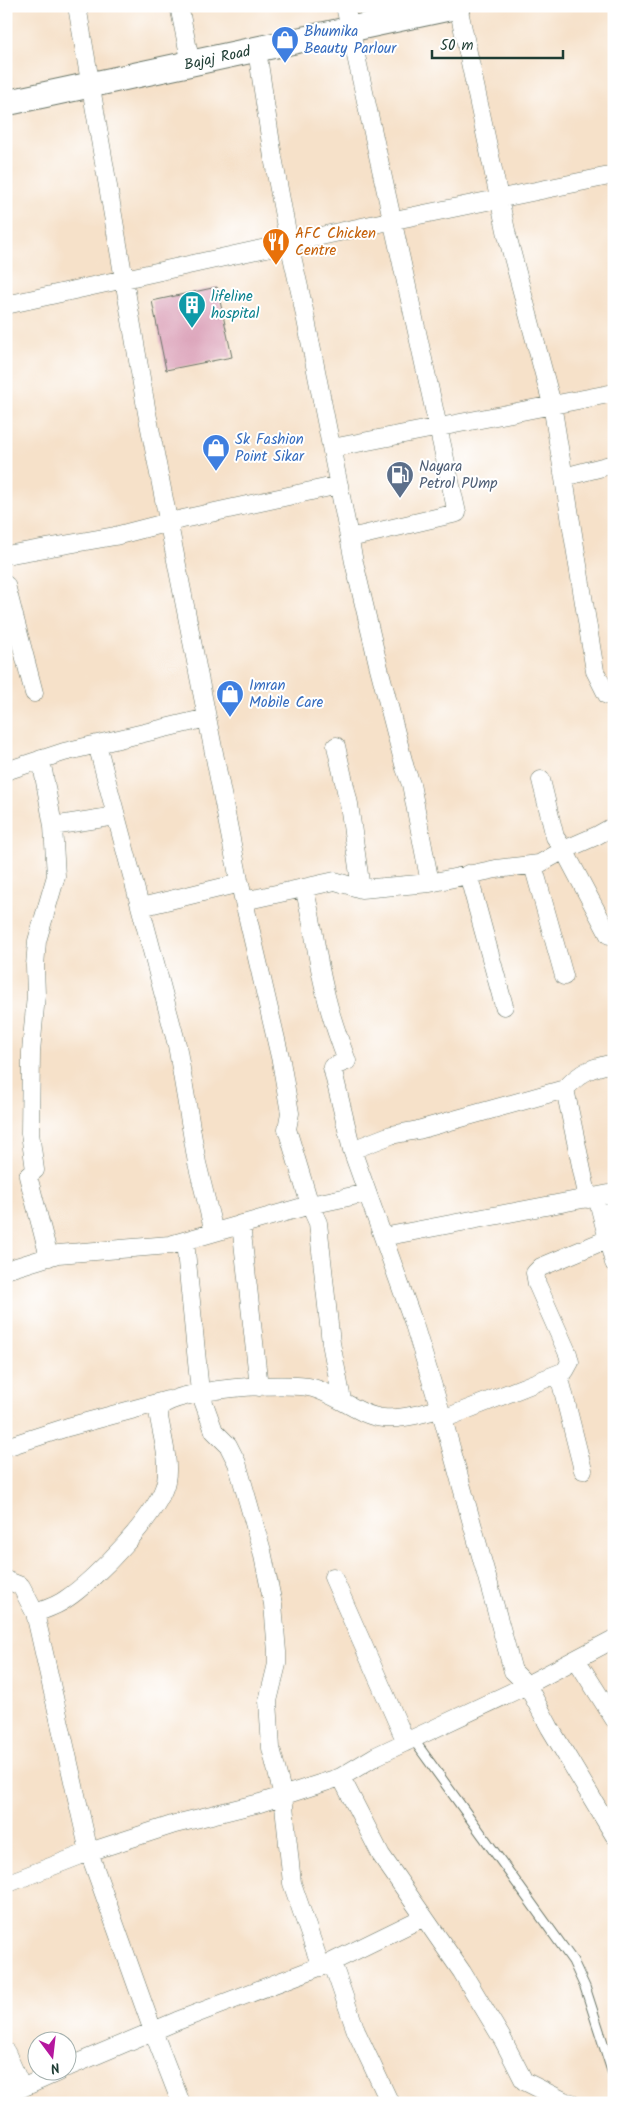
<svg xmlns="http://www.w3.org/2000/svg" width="620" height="2109" font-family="Kalam,sans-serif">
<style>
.building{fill:#dda6bc}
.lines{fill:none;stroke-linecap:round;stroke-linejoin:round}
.lane-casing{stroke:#6a7668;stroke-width:11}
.street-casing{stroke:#6a7668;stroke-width:19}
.secondary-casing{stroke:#6a7668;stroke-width:27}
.lane{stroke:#fff;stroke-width:9}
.street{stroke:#fff;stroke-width:18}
.secondary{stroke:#fff;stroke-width:25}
.labels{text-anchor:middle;stroke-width:4;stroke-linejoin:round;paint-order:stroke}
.shop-label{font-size:15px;fill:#366cbe;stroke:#fff;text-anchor:start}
.street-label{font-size:15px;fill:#1f3d34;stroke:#fff}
.food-label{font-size:15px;fill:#c56008;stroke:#fff;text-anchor:start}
.culture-label{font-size:15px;fill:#0d838f;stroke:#fff;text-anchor:start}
.service-label{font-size:15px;fill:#4e5e75;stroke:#fff;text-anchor:start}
</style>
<rect width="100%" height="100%" fill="#fff"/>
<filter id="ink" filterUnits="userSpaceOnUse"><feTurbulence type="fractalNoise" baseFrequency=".02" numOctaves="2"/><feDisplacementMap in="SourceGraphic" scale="10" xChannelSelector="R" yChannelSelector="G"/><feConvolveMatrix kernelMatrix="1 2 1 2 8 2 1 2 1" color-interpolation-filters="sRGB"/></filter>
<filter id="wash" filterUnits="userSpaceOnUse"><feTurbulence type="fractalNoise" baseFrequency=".0096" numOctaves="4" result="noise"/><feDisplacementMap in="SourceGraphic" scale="20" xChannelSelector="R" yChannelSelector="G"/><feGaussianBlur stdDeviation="1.12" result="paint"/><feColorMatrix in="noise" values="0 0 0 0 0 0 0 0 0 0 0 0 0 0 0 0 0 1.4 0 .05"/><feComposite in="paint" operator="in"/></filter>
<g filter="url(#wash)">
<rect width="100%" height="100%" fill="#f6e1c9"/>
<g id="blocks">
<path class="building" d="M217 287 232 357 166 370 152 301Z"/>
</g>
</g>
<g filter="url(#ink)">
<use href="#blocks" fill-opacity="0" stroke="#6a7668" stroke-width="1"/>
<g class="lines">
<defs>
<path id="lane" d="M413 1739 573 1961 585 1987 614 2077"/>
<path id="street" d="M77 6 147 413 239 880 281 1061 290 1113 287 1129 310 1205 318 1223 331 1343 342 1400
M179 6 191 64
M345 6 457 513 350 538
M458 6 507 235 552 404 595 671 607 695 614 698
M257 50 273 157 289 243 303 305 354 562 378 664 405 768 411 784 430 883
M6 305 380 223 614 175
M332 448 614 393
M564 477 614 464
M6 555 115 536 169 522 339 485
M6 585 34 693
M97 744 177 1045 197 1163 214 1232
M336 746 349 804 361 889
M41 759 53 826
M6 771 64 752 207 718
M533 865 564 976
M468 874 504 1006
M304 888C313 920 316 954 324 987 329 1012 338 1037 347 1061L332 1067 352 1150 413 1321 443 1419 513 1671 527 1685 550 1728 614 1835
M244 901 335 881 361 889 430 883 496 869 539 864 564 850 555 837 541 780
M141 907 240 883
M609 935 564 850 596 836 614 826
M565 1089C582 1071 590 1068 614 1063
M352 1150 391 1135 418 1130 565 1089 588 1199
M597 1197 614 1263
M241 1224 259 1387
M383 1237 614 1193
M185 1241 200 1392 214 1431 228 1445 237 1463 262 1551 273 1604 277 1652V1664L268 1701 271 1748 283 1796 292 1883 321 1967
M49 1257 28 1176 35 1170 30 1133 31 1052 36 995 35 966 37 941 56 876 53 826 116 816
M6 1270 58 1254 170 1245 310 1205 367 1193
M559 1375 583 1470
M443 1419 565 1371 570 1362 568 1354 537 1284 535 1273 541 1267 608 1239
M6 1447 68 1427 168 1400
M333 1577 406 1742
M6 1580 21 1586 35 1613 89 1852 153 2031 181 2103
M35 1613C46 1609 57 1606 66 1599 94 1581 160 1513 166 1481 170 1462 162 1436 159 1417L160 1407C177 1389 287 1381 313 1388 336 1394 360 1416 383 1418 402 1420 422 1413 440 1409
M576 1659 614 1719
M341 1777 381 1855 462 1972 503 2040 524 2081 566 2102 572 2103
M6 1884 89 1852 175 1824 260 1803 341 1777 376 1756 527 1685 614 1639
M332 1962 356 2031 390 2103
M6 2052 22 2088
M68 2067 177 2021 332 1962 424 1917
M6 2095 58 2072"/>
<g id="secondary">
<path id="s1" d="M6 103 458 6"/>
</g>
</defs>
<use href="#lane" class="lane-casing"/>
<use href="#street" class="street-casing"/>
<use href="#secondary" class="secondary-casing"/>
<use href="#lane" class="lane"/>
<use href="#street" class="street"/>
<use href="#secondary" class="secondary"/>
</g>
</g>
<defs>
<symbol id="shop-pin" viewBox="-11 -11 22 30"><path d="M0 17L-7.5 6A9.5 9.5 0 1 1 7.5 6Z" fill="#3f7fe0" stroke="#fff"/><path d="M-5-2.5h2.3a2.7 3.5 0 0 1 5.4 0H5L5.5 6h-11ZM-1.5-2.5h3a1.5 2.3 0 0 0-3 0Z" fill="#fff"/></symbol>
<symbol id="restaurant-pin" viewBox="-11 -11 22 30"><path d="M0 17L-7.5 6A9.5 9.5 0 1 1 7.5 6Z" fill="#e8710a" stroke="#fff"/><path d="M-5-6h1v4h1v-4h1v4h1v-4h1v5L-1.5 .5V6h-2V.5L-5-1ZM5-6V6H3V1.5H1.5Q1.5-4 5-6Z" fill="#fff"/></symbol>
<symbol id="building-pin" viewBox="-11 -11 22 30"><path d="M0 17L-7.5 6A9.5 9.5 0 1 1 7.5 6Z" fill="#0f9aa8" stroke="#fff"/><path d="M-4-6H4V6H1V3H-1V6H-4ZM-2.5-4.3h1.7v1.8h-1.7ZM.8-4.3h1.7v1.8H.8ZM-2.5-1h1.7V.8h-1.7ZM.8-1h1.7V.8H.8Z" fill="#fff"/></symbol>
<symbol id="fuel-pin" viewBox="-11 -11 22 30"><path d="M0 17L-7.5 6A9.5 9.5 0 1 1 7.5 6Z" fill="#5c6f8a" stroke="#fff"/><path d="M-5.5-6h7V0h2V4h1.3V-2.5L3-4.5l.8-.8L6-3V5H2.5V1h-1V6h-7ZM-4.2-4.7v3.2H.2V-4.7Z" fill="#fff"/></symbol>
</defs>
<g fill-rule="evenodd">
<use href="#shop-pin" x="269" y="24" width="32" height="43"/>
<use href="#restaurant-pin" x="260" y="226" width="32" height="43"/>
<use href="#building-pin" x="176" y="289" width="32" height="43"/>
<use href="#shop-pin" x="200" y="432" width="32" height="43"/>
<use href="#fuel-pin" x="384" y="459" width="32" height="43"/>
<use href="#shop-pin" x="214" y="678" width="32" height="43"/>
</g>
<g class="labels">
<g class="shop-label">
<text x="304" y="36">Bhumika<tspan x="304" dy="17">Beauty Parlour</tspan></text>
<text x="235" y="444">Sk Fashion<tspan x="235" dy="17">Point Sikar</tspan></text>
<text x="249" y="690">Imran<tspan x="249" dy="17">Mobile Care</tspan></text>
</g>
<g class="street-label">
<text dy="5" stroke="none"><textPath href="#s1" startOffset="216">Bajaj Road</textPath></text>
</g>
<g class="food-label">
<text x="295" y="238">AFC Chicken<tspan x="295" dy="17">Centre</tspan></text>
</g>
<g class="culture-label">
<text x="211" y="301">lifeline<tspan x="211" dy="17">hospital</tspan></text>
</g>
<g class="service-label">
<text x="419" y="471">Nayara<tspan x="419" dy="17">Petrol PUmp</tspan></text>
</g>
</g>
<rect width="620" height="2109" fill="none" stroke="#fff" stroke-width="25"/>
<g transform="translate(52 2056) rotate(165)"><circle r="24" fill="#ffffff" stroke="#a5b1ae"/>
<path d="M0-4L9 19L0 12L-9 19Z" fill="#b5179e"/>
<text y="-8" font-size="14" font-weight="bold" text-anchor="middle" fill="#1f3d34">N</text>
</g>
<path d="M432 50v8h131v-8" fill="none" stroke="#1f3d34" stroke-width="2.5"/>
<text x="440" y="50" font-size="15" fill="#1f3d34" stroke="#ffffff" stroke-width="4" paint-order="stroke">50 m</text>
</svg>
